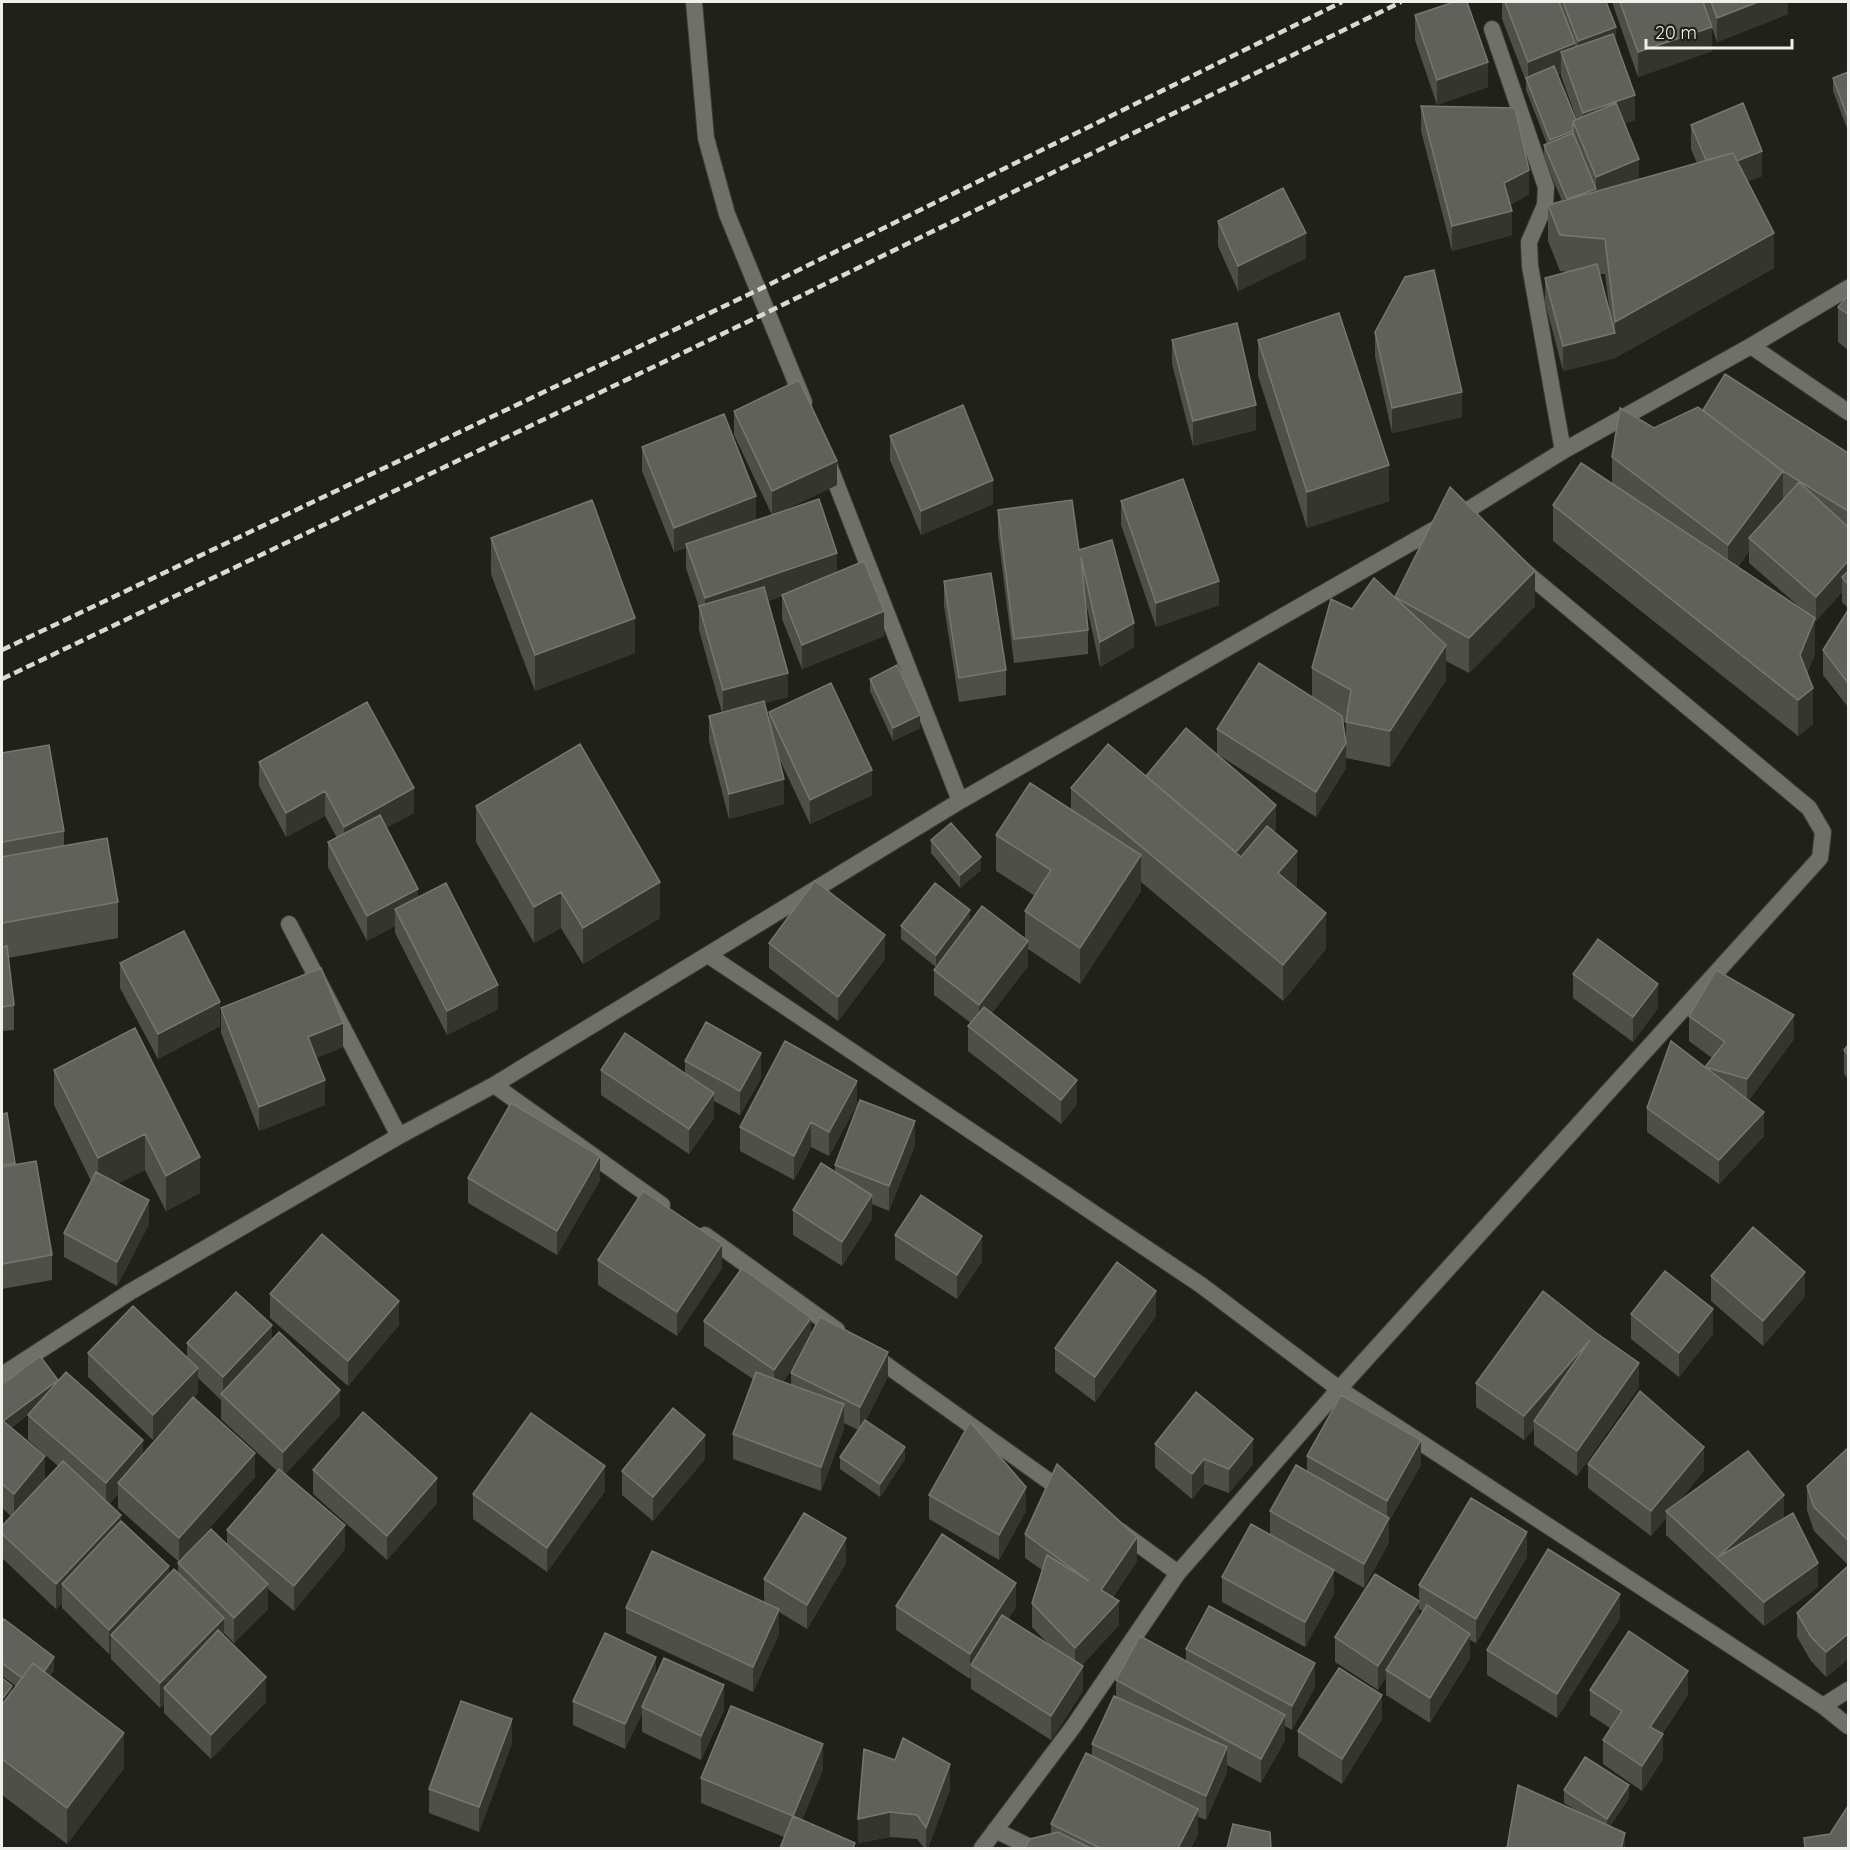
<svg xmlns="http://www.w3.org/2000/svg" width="1850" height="1850" font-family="Quicksand,sans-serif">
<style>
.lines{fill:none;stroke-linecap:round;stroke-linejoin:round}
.minor-casing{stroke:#3c3d38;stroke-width:18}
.minor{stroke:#6f7168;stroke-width:16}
.rail{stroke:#d9dad5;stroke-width:4.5;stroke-dasharray:9 4.5;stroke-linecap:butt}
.wall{fill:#4e5048;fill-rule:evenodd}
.shaded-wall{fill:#34362e}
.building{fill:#5f615a;stroke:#767870;stroke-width:1.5}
</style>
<rect width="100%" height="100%" fill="#20221a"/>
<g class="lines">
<defs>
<path id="minor" d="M694 2 706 138 727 214 804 402
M1492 29 1546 187 1545 205 1529 242 1530 266 1563 451
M1751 346 1848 412
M829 465 960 801
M1518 566 1809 808 1823 832 1820 858 1339 1389 1823 1706 1848 1726
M289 924 399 1136
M708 955 1201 1285 1339 1389 1178 1573 1073 1727 982 1848
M494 1085 662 1205
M705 1235 837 1330
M871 1354 1067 1494
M2 1375 130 1292 399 1136 494 1085 960 801 1463 513 1563 451 1751 346 1848 288
M1120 1531 1178 1573
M1823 1706 1848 1690
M995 1830 1032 1848"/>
</defs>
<use href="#minor" class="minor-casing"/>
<use href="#minor" class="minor"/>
<path class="rail" d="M2 650 758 290 1342 2
M2 679 768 312 1401 2"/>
</g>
<path class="wall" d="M1502 2H1606L1635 120 1625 123 1639 179 1697 163 1691 149V125L1762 176 1748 181 1774 268 1615 358 1563 371 1545 302V278L1568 272 1560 271 1548 241V205L1562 201 1544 158V145L1547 144 1526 90V81L1502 19ZM1561 73V76L1577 120H1576L1557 75ZM1600 274H1605L1610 313Z
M1612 2H1788V14L1717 42 1712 28V51L1638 77Z
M1415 15 1488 87 1437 105 1415 40Z
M1848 72V131L1833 91V78Z
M1421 106 1529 194 1510 205 1512 235 1452 251 1421 131Z
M1218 221 1306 258 1238 291 1218 246Z
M1848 296V350L1838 342V307Z
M1375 332 1462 417 1392 433 1375 356Z
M1172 340 1256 430 1193 446 1172 364Z
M1258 340 1389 501 1307 528 1258 376Z
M1703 410 1848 453V608L1842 602V592L1816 621H1815V654L1807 673 1813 724 1798 736 1553 541V505L1612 483V457L1654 428ZM1749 551V563L1804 611 1738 567Z
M734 411 837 485 780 512 837 573 884 636 802 669 782 619V596L768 601 788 697 764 703 769 723V712L872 795 810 824 777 754 784 804 729 819 709 741V716L722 713 699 630V607L686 568V548L674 552 642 471V447L756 520 772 515 734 435Z
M890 436 993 504 921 535 890 460Z
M1121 501 1219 605 1156 627 1121 525Z
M998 510 1079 550 1134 647 1100 667 1086 603 1088 630V654L1014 663 998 534Z
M491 538 635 653 535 691 491 574Z
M944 581 1006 670V695L959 702 944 606Z
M1395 598 1535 606 1469 673 1446 661V680L1390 767 1346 758V768L1316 817 1217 754V729L1312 696V668L1352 609ZM1343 721 1346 723V743Z
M1848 610V707L1823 675V650Z
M870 679 920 728 893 741 870 691Z
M2 753 64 831V846L118 902V938L8 958 14 1005V1030L2 1031Z
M259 762 414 813 386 828 418 897 498 1009 447 1035 395 933V926L367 941 328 867V842L337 838 325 816 286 837 259 786Z
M1146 776 1276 829 1274 832 1297 887 1296 888 1326 949 1283 1001 1141 882V891L1080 984 1028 949V966L992 1013 1077 1104 1061 1124 968 1051V1026L971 1023 934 995V970L936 967 901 939V926L970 922 1025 938V911L1035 896 996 871V835L1071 810V788Z
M476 806 660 918 583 964 561 928 534 943 476 842Z
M931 840 981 870 960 888 931 853Z
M769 943 885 959 838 1021 769 968Z
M120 963 220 1026 158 1059 120 988Z
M1573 974 1658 1008 1633 1042 1573 998Z
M221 1008 343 1047 316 1058 325 1105 259 1131 221 1033Z
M1689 1016 1794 1039 1749 1100 1764 1136 1719 1184 1647 1132V1108L1705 1067 1712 1058 1689 1041Z
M135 1028 200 1193 166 1211 145 1170 118 1183 149 1224 117 1286 64 1257V1233L91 1181 54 1105V1070Z
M1848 1045V1079L1844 1074V1050Z
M685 1061 761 1078 740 1115 714 1101V1118L689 1154 601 1095V1070L685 1074Z
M857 1105 829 1156 811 1147 794 1180 740 1151V1127Z
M2 1114 15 1165 52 1255V1280L2 1289Z
M915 1145 889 1211 872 1204V1219L842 1266 793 1235V1210L835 1172V1165Z
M468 1178 600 1180 557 1255 468 1203Z
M895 1235 982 1261 957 1299 895 1259Z
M598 1260 722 1268 677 1336 598 1285Z
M1711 1276 1805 1296 1763 1346 1711 1301Z
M270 1294 399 1325 348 1386 270 1318Z
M1631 1314 1713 1334 1679 1377 1631 1339Z
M1156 1316 1095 1402 1055 1372V1348Z
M704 1321 811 1335 888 1376 866 1420 905 1459 880 1497 840 1469V1457L858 1430 844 1423V1429L821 1491 733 1459V1434L753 1379 704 1346ZM797 1361 791 1373V1385L783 1382Z
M272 1340 340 1415 285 1474 345 1549 294 1611 268 1589V1609L234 1643 224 1633V1636L266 1702 211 1759 164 1713V1704L160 1708 111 1659V1652L109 1654 62 1608V1603L56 1609 2 1558V1526L11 1516 2 1508V1385L58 1381 143 1454 180 1412 153 1440 88 1377V1353L187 1358V1343ZM198 1378 221 1400V1419L277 1471 227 1530V1545L188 1552 255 1477 193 1398 198 1393ZM30 1413 28 1415V1440L58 1466 45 1480 11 1428ZM118 1494V1508L179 1562 178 1563V1572L169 1574 121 1521 109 1504Z
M1476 1383 1639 1387 1577 1476 1534 1445V1429L1524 1440 1476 1407Z
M1155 1444 1253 1464 1229 1493 1204 1484 1192 1499 1155 1468Z
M1848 1448V1565L1814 1531 1807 1510V1486Z
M1307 1456 1421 1465 1389 1521V1542L1364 1588 1334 1571V1594L1305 1647 1222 1602V1577L1270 1534V1511L1307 1472Z
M705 1459 653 1521 622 1495V1471Z
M1588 1464 1704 1471 1679 1501 1784 1519 1818 1587 1764 1626 1666 1535V1518L1651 1536 1588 1488Z
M313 1470 437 1503 387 1560 313 1494Z
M605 1491 547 1572 473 1519V1494Z
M929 1495 1026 1511 999 1560 929 1519Z
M1025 1534 1137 1561 1113 1597 1119 1625 1082 1665 1083 1691 1051 1740 971 1689V1677L970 1679 896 1630V1606L1016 1607 1008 1619 1048 1644 1032 1627V1603L1042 1570 1025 1558Z
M1527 1557 1476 1643 1470 1640V1658L1430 1723 1386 1695V1677L1378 1690 1335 1662V1637L1419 1617 1423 1611 1419 1609V1585Z
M846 1563 807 1629 779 1612V1634L753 1692 626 1633V1608L764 1602V1579Z
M1848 1566V1659L1826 1677 1811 1661 1797 1637V1613Z
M1620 1618 1557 1718 1487 1675V1650Z
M2 1622 54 1670 50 1676 124 1768 67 1844 2 1795V1678L12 1692 16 1686 2 1676Z
M1186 1649 1315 1687 1292 1730 1285 1726V1740L1261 1783 1227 1765V1772L1206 1820 1198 1817V1834L1191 1848H1025L1051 1834V1824L1092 1755V1744L1116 1696V1680L1186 1661Z
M656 1676 724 1710 701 1760 642 1732V1713L625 1749 573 1725V1701Z
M1590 1690 1688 1695 1662 1734 1663 1759 1642 1791 1603 1764V1740L1610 1728 1590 1715Z
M1382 1719 1342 1784 1298 1756V1731Z
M512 1743 479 1832 429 1813V1789Z
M823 1769 802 1820 855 1848 784 1837 701 1803V1778Z
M950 1789 928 1848H924L917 1839 890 1837 858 1843V1819Z
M1564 1790 1629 1798 1610 1826 1625 1848 1579 1812 1564 1803Z"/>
<path class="shaded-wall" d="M1758 2H1788V14L1717 42V18Z
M1616 27V51L1578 66V41Z
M1712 27V51L1638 77V52Z
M1575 43V68L1561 52V73L1529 86 1528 83V62Z
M1488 62V87L1437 105V80Z
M1635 95V120L1583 138V113Z
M1573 131V143L1550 153V140Z
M1762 151V176L1710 195V171Z
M1639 159V183L1568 200 1596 189V177Z
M1529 170V194L1504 208V183Z
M1512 211V235L1452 251V226Z
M1306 233V258L1238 291V266Z
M1774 233V268L1615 358V322Z
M1615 333V358L1563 371V346Z
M1462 392V417L1392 433V408Z
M1256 405V430L1193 446V421Z
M837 461V485L772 516V491Z
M1389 465V501L1307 528V492Z
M1783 471V507L1749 538V551L1728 580V545Z
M993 480V504L921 535V511Z
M756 496V520L686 544V548L674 552V528Z
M837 553V577L705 623V598Z
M1848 561V584L1842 577V592L1816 621V597Z
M1535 571V606L1469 673V638Z
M1219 581V605L1156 627V603Z
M884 611V636L802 669V645Z
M635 618V653L535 691V655Z
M1815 618V654L1800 691V655Z
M1134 623V647L1100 667V642Z
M1446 645V680L1390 767V731Z
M788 673V697L723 715V690Z
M1813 688V724L1798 736V700Z
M920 715V728L893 741V728Z
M1346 743V768L1316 817V792Z
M872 770V795L810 824V800Z
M784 779V804L729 819V794Z
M414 788V813L344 851V827Z
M325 791V816L286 837V813Z
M1276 805V829L1236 877V853Z
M1297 851V887L1278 909V873Z
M1141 855V891L1080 984V948Z
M981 857V870L960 888V875Z
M660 882V918L583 964V928Z
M418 889V914L395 909V926L367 941V916Z
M561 892V928L534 943V907Z
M970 910V923L936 967V955Z
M1326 913V949L1283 1001V965Z
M885 935V959L838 1021V997Z
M1028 941V966L979 1030V1005Z
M1658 984V1008L1633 1042V1017Z
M498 985V1009L447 1035V1011Z
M220 1002V1026L158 1059V1034Z
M1794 1015V1039L1747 1103V1079Z
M343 1023V1047L308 1061V1037Z
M761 1053V1078L740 1115V1091Z
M325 1080V1105L259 1131V1107Z
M1077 1080V1104L1061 1124V1100Z
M857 1081V1105L829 1156V1132Z
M714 1093V1118L689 1154V1129Z
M1764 1112V1136L1719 1184V1160Z
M915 1121V1145L889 1211V1186Z
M811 1122V1147L794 1180V1156Z
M145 1134V1170L98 1194V1158Z
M600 1156V1180L557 1255V1231Z
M200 1157V1193L166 1211V1176Z
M872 1195V1219L842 1266V1242Z
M149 1200V1224L117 1286V1262Z
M982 1236V1261L957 1299V1275Z
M722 1244V1268L677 1336V1312Z
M1805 1272V1296L1763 1346V1321Z
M1156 1291V1316L1095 1402V1377Z
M399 1301V1325L348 1386V1361Z
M1713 1309V1334L1679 1377V1353Z
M811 1318V1342L774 1394V1370Z
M272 1325V1350L223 1396V1377Z
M1590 1340 1534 1421V1429L1524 1440V1416Z
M888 1352V1376L860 1432V1407Z
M1639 1363V1387L1577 1476V1451Z
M198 1368V1393L153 1440V1415Z
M58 1380V1393L2 1434V1422Z
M340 1390V1415L283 1477V1452Z
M844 1404V1429L821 1491V1467Z
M705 1435V1459L653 1521V1497Z
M1253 1439V1464L1229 1493V1469Z
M143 1440V1464L118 1483V1494L106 1507V1483Z
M1421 1440V1465L1389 1521V1542L1364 1588V1564L1387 1522V1501Z
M905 1447V1459L880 1497V1484Z
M1704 1447V1471L1669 1514 1666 1511V1518L1651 1536V1511Z
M255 1453V1477L179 1562V1538Z
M45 1456V1480L14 1518V1494Z
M1204 1459V1484L1192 1499V1474Z
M605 1466V1491L547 1572V1548Z
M437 1478V1503L387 1560V1536Z
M1026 1487V1511L999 1560V1535Z
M1784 1495V1519L1718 1557Z
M121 1515V1539L62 1584V1603L56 1609V1584Z
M345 1525V1549L294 1611V1586Z
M1527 1532V1557L1476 1643V1619Z
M1137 1537V1561L1101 1614V1590Z
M846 1538V1563L807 1629V1605Z
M1818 1563V1587L1764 1626V1602Z
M169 1566V1591L111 1635V1652L109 1654V1630Z
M1334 1570V1594L1305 1647V1622Z
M1016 1583V1607L977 1668 971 1665 970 1679V1654Z
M268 1584V1609L234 1643V1618Z
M1620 1594V1618L1557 1718V1694Z
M1119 1601V1625L1075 1672V1648Z
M1419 1601V1625L1386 1670V1677L1378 1690V1666Z
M779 1609V1634L753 1692V1667Z
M224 1618V1642L164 1688V1704L160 1708V1683Z
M1470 1634V1658L1430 1723V1698Z
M1848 1634V1659L1826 1677V1652Z
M54 1657V1670L33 1699V1687Z
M656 1657V1682L642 1707V1713L625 1749V1724Z
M1315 1663V1687L1292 1730V1706Z
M1083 1666V1691L1051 1740V1716Z
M1688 1671V1695L1650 1751V1727Z
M266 1677V1702L211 1759V1735Z
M724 1685V1710L701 1760V1736Z
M12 1686V1711L2 1723V1699Z
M1382 1695V1719L1342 1784V1759Z
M1285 1715V1740L1261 1783V1759Z
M512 1719V1743L479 1832V1807Z
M124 1733V1768L67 1844V1808Z
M1663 1734V1759L1642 1791V1766Z
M823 1744V1769L793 1841V1816Z
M1227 1747V1772L1206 1820V1796Z
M950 1764V1789L928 1848H926V1828Z
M1629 1785V1798L1607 1831V1819Z
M1198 1809V1834L1191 1848H1178Z
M890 1812V1837L858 1843V1819Z
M1625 1833V1848H1621Z"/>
<path class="building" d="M1454 2H1467L1488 62 1437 80 1415 15Z
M1505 2H1559L1575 43 1528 62Z
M1563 2H1606L1616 27 1578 41Z
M1620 2H1703L1712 27 1638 52Z
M1711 2H1758L1717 18Z
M1613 34 1635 95 1583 113 1561 52Z
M1554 66 1576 120 1573 121V131L1550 140 1526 78Z
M1848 72V118L1833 78Z
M1616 103 1639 159 1596 177 1573 121Z
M1743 103 1762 151 1737 161 1733 153 1706 160 1691 125Z
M1421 106 1515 108 1529 170 1504 183 1512 211 1452 226Z
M1573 133 1596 189 1567 199 1544 145Z
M1733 153 1774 233 1615 322 1605 239 1560 235 1548 205Z
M1283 188 1306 233 1238 266 1218 221Z
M1597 264 1615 333 1563 346 1545 278Z
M1434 270 1462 392 1392 408 1375 332 1405 277Z
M1848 296V314L1838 307Z
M1339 313 1389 465 1307 492 1258 340Z
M1237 323 1256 405 1193 421 1172 340Z
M1725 374 1848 453V511L1781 470 1703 410Z
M799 380 837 461 772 491 734 411Z
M963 405 993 480 921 511 890 436Z
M1698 407 1783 471 1728 545 1612 457 1620 408 1654 428Z
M724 414 756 496 674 528 642 447Z
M1581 463 1815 618 1800 655 1813 688 1798 700 1553 505Z
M1183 479 1219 581 1156 603 1121 501Z
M1799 482 1848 527V561L1816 597 1749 538Z
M1450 487 1535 571 1469 638 1395 597Z
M819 499 837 553 705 598 686 544Z
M592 500 635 618 535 655 491 538Z
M1072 500 1079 550 1112 540 1134 623 1100 642 1081 557 1088 630 1014 639 998 510Z
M864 561 884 611 802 645 782 595Z
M1848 571V584L1842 577Z
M991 573 1006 670 959 678 944 581Z
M1374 578 1446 645 1390 731 1346 722 1351 690 1312 668 1331 599 1352 609Z
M764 587 788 673 723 690 699 606Z
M1848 610V683L1823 650Z
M1259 663 1342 716 1346 743 1316 792 1217 729Z
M897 665 920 715 893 728 870 679Z
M831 683 872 770 810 800 769 712Z
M764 701 784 779 729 794 709 716Z
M367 702 414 788 344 827 325 791 286 813 259 762Z
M1186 728 1276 805 1236 852 1146 776Z
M580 744 660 882 583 928 561 892 534 907 476 806Z
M1108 744 1241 857 1267 826 1297 851 1278 873 1326 913 1283 965 1071 788Z
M49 745 64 831 2 842V753Z
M1030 783 1141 855 1080 948 1025 911 1051 870 996 835Z
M380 815 418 889 367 916 328 842Z
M951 823 981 857 960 875 931 840Z
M107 838 118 902 2 923V857Z
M815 881 885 935 838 997 769 943Z
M446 883 498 985 447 1011 395 909Z
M935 883 970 910 936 955 901 926Z
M982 906 1028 941 979 1005 934 970Z
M184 931 220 1002 158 1034 120 963Z
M1598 939 1658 984 1633 1017 1573 974Z
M7 946 14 1005 2 1007V947Z
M321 968 343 1023 308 1037 325 1080 259 1107 221 1008Z
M1716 970 1794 1015 1747 1079 1705 1067 1764 1112 1719 1160 1647 1108 1671 1041 1705 1067 1725 1042 1689 1016Z
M984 1007 1077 1080 1061 1100 968 1026Z
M706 1022 761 1053 740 1091 685 1061Z
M135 1028 200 1157 166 1176 145 1134 98 1158 54 1070Z
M625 1033 714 1093 689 1129 601 1070Z
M785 1041 857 1081 829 1132 811 1122 794 1156 740 1127Z
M1848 1045V1055L1844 1050Z
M860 1100 915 1121 889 1186 835 1165Z
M511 1103 600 1156 557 1231 468 1178Z
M7 1113 15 1163 2 1165V1114Z
M36 1161 52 1255 2 1264V1167Z
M821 1163 872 1195 842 1242 793 1210Z
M96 1172 149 1200 117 1262 64 1233Z
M643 1191 722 1244 677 1312 598 1260Z
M921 1195 982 1236 957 1275 895 1235Z
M1753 1227 1805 1272 1763 1321 1711 1276Z
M322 1234 399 1301 348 1361 270 1294Z
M1117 1262 1156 1291 1095 1377 1055 1348Z
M742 1268 811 1318 774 1370 704 1321Z
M1665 1271 1713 1309 1679 1353 1631 1314Z
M1543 1291 1595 1332 1639 1363 1577 1451 1534 1421 1590 1340 1524 1416 1476 1383Z
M236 1292 272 1325 223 1377 187 1343Z
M133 1306 198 1368 153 1415 88 1353Z
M820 1317 888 1352 860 1407 791 1373Z
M279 1332 340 1390 283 1452 221 1394Z
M40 1356 58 1380 3 1421 2 1420V1385Z
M66 1372 143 1440 106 1483 28 1415Z
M756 1372 844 1404 821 1467 733 1434Z
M1640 1391 1704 1447 1651 1511 1588 1464Z
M1196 1392 1253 1439 1229 1469 1204 1459 1192 1474 1155 1444Z
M1341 1395 1421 1440 1387 1501 1307 1456Z
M193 1397 255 1453 179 1538 118 1483Z
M673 1408 705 1435 653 1497 622 1471Z
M363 1412 437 1478 387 1536 313 1470Z
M531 1413 605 1466 547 1548 473 1494Z
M2 1420 45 1456 14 1494 2 1484Z
M865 1420 905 1447 880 1484 840 1457Z
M970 1422 1026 1487 999 1535 929 1495Z
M1848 1448V1540L1814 1507 1807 1486Z
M1748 1451 1784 1495 1718 1557 1793 1513 1818 1563 1764 1602 1666 1511Z
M63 1461 121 1515 56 1584 2 1534V1526Z
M1057 1464 1137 1537 1101 1590 1119 1601 1075 1648 1032 1603 1047 1555 1089 1581 1025 1534Z
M1296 1465 1389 1518 1364 1564 1270 1511Z
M279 1469 345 1525 294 1586 227 1530Z
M1471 1498 1527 1532 1476 1619 1419 1585Z
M804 1513 846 1538 807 1605 764 1579Z
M121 1521 169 1566 109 1630 62 1584Z
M1251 1524 1334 1570 1305 1622 1222 1577Z
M211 1529 268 1584 234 1618 178 1563Z
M942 1534 1016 1583 970 1654 896 1606Z
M1548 1549 1620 1594 1557 1694 1487 1650Z
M652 1551 779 1609 753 1667 626 1608Z
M1848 1566V1634L1826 1652 1811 1637 1797 1613Z
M174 1569 224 1618 160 1683 111 1635Z
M1375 1574 1419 1601 1378 1666 1335 1637Z
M1427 1605 1470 1634 1430 1698 1386 1670Z
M1209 1606 1315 1663 1292 1706 1186 1649Z
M1002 1615 1083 1666 1051 1716 971 1665Z
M4 1619 54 1657 44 1672 33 1663 22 1678 2 1663V1622Z
M218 1630 266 1677 211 1735 164 1688Z
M1629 1631 1688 1671 1650 1727 1663 1734 1642 1766 1603 1740 1622 1711 1590 1690Z
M605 1633 656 1657 625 1724 573 1701Z
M1140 1636 1285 1715 1261 1759 1116 1680Z
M664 1658 724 1685 701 1736 642 1707Z
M33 1663 124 1733 67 1808 2 1759V1705Z
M1339 1668 1382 1695 1342 1759 1298 1731Z
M2 1678 12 1686 2 1699Z
M1114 1696 1227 1747 1206 1796 1092 1744Z
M461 1701 512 1719 479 1807 429 1789Z
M731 1706 823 1744 793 1816 701 1778Z
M903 1738 950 1764 926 1828 917 1815 890 1812 858 1819 864 1749 895 1760Z
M1086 1753 1198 1809 1178 1848H1100L1051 1824Z
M1585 1757 1629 1785 1607 1819 1564 1790Z
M1518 1785 1625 1833 1621 1848H1507Z
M1848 1806V1848H1805L1804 1838 1830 1834Z
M793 1816 855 1843 853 1848H780Z
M1233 1824 1270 1832 1271 1848H1227Z
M1058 1832 1090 1848H1025L1030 1839Z"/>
<rect width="1850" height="1850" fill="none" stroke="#eff0eb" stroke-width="6"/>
<path d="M1646 39v9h146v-9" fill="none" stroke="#eff0eb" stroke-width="3"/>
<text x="1655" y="39" font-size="18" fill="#eff0eb" stroke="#20221a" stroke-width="4.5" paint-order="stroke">20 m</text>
</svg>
